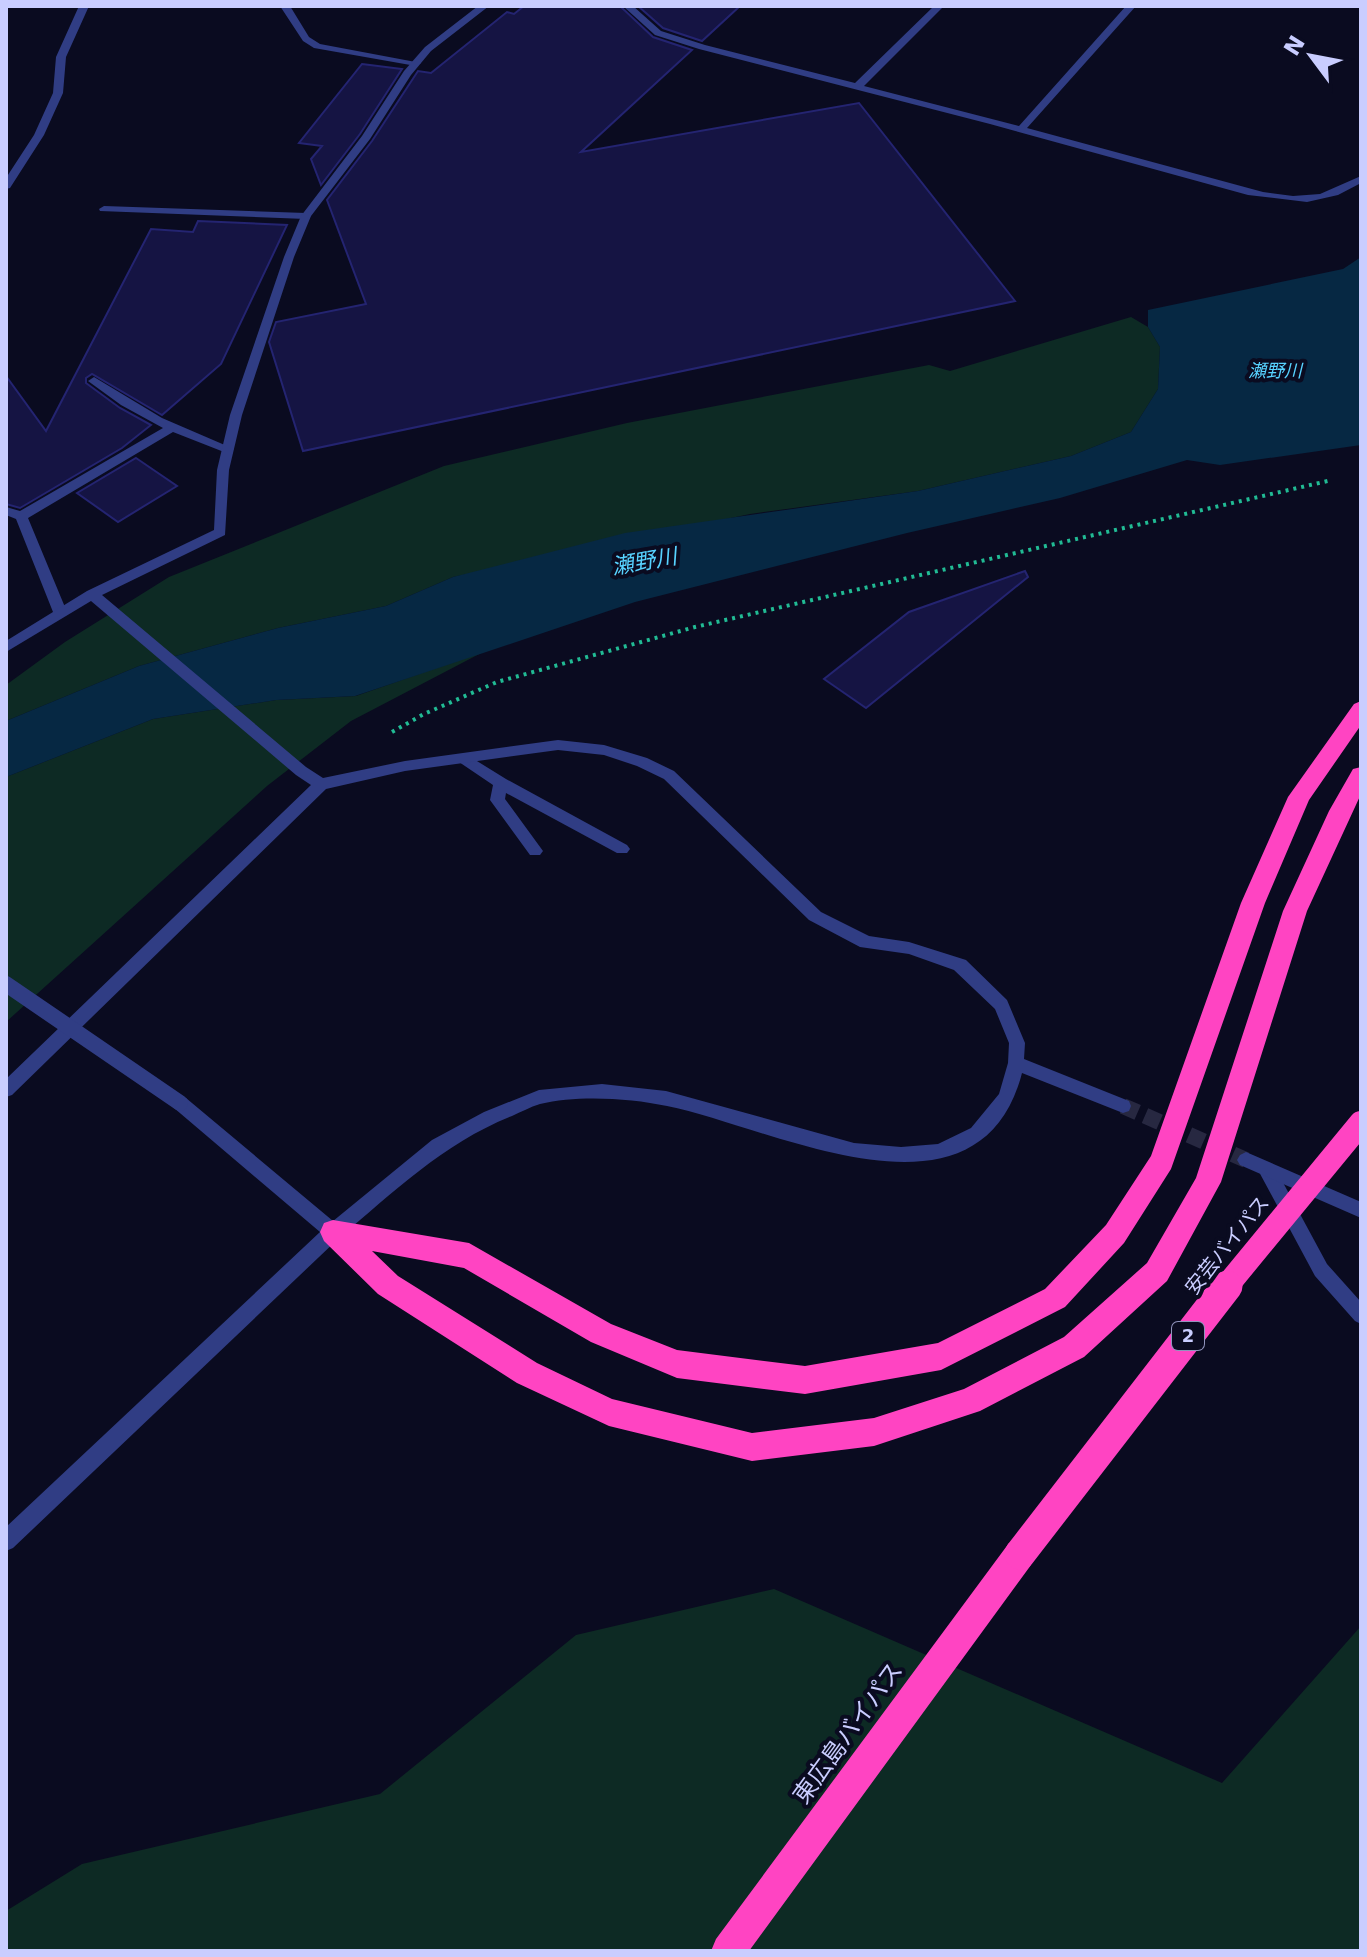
<svg xmlns="http://www.w3.org/2000/svg" width="1367" height="1957" font-family="'DejaVu Sans','Noto Sans JP',sans-serif">
<style>
.green{fill:#0d2a24}
.water{fill:#062843}
.building{fill:#151443;stroke:#242471;stroke-width:2}
.lines{fill:none;stroke-linecap:round;stroke-linejoin:round}
.minor-tunnel{stroke:#272841;stroke-width:16;stroke-dasharray:16 8;stroke-linecap:butt}
.path{stroke:#21bb94;stroke-width:4;stroke-dasharray:3 5;stroke-linecap:butt}
.service{fill:#303d84;fill-rule:evenodd}
.minor{fill:#303d84;fill-rule:evenodd}
.tertiary{fill:#303d84;fill-rule:evenodd}
.motorway{fill:#ff44c2;fill-rule:evenodd}
.tertiary-bridge{stroke:#303d84;stroke-width:16}
.motorway-bridge-far1{stroke:#ff44c2;stroke-width:24}
.motorway-bridge{stroke:#ff44c2;stroke-width:31}
.labels{text-anchor:middle;stroke-width:8;stroke-linejoin:round;paint-order:stroke}
.far-water-label{font-size:18px;font-style:italic;fill:#57d2ff;stroke:#0a0b20}
.shield{fill:#0a0b20;stroke:#9093bc;stroke-width:2}
.shield-label{font-size:18px;font-weight:bold;fill:#c9cdff}
.street-label{font-size:20px;fill:#c9cdff;stroke:#0a0b20}
.water-label{font-size:22px;font-style:italic;fill:#57d2ff;stroke:#0a0b20}
.near-street-label{font-size:24px;fill:#c9cdff;stroke:#0a0b20}
</style>
<rect width="100%" height="100%" fill="#0a0b20"/>
<path class="green" d="M1131 317 1148 327 1160 347 1158 389 1131 432 1071 456 918 491 750 514 453 577 386 606 278 628 139 666 6 721V685L65 642 169 577 444 466 627 423 929 365 950 371Z
M485 651 351 721 267 786 6 1022V777L153 719 276 700 356 696Z
M774 1589 1222 1783 1361 1626V1951H6V1911L82 1864 380 1794 576 1635Z"/>
<path class="water" d="M1361 257V445L1220 465 1187 460 1060 498 907 533 635 602 355 696 276 700 153 719 6 777V721L139 666 278 628 386 606 453 577 625 533 918 491 1071 456 1131 432 1158 389 1160 347 1148 327V310L1343 269Z"/>
<path class="building" d="M524 6H620L653 37 692 50 581 152 859 103 1015 301 303 451 269 342 276 322 366 304 327 200 372 141 418 71 431 73 507 12 514 14Z
M638 6H740L702 41 663 28Z
M362 64 402 69 360 134 321 185 311 159 322 146 299 143Z
M198 221 287 225 221 364 162 415 92 374 86 378V383L120 408 151 425 122 448 20 508 6 504V376L46 431 151 229 193 232Z
M136 458 177 486 118 522 77 493Z
M1025 571 1028 577 866 708 824 679 909 612Z"/>
<g class="lines">
<path class="minor-tunnel" d="M1123 1106 1246 1160"/>
<path class="path" d="M392 732 424 714 497 682 695 627 1332 480"/>
<path class="service" d="M79 6H89L66 57 63 93 44 135 10 188 6 189V178L34 135 53 93 56 57Z
M280 6H290L309 37 320 44 421 63 416 66 314 48 303 41Z
M623 6H633L661 31 705 45 855 83 934 6H944L864 86 1019 126 1126 6H1136L1027 128 1263 192 1293 196 1320 194 1361 176V183L1338 195 1307 202 1248 195 990 124 699 49 655 35Z
M104 206 306 213 311 216 306 219 100 211 99 209Z
M94 377 162 418 234 449 228 453 224 452 173 432 28 518 67 612 60 617 53 612 16 519 6 515V507L20 511 163 428 121 405 88 381Z
M464 753 506 779 627 845 630 849 627 853H617L506 793 505 799 543 851 540 855H530L490 800 493 785 459 762 457 758Z
M1267 1162 1273 1164 1327 1264 1361 1302V1324L1355 1321 1315 1276 1258 1170 1261 1164Z"/>
<path class="minor" d="M478 6H489L431 51 411 75 370 139 311 216 294 257 242 415 229 470 225 535 102 595 306 767 323 778 405 761 558 740 604 745 647 758 674 771 821 912 869 936 909 942 966 960 1007 1000 1025 1043 1024 1059 1129 1101 1131 1106 1129 1111 1123 1113 1022 1073C979 1238 772 1127 667 1106 629 1098 577 1095 540 1104 530 1107 521 1112 512 1116 444 1143 394 1192 339 1238L333 1240 327 1238 324 1232 327 1226 432 1140 484 1112 539 1090 602 1084 666 1091 854 1143 901 1147 938 1144 971 1128 999 1094 1008 1063 1009 1043 995 1009 954 970 909 954 860 947 809 920 664 779 637 766 604 755 558 750 405 771 326 789 12 1095 6 1097V1079L311 785 296 775 91 601 6 652V641L87 591 214 530 217 470 230 415 284 257 301 216 362 136 404 71 425 47Z
M1246 1152 1361 1202V1218L1240 1165 1237 1160 1240 1155Z"/>
<path class="tertiary" d="M180 1096 186 1098 339 1226 342 1232 339 1238 13 1548 6 1551V1527L320 1232 174 1108 172 1103 174 1098Z"/>
<path class="motorway" d="M1361 701V725L1309 800 1265 903 1171 1169 1124 1243 1065 1307 941 1370 805 1394 677 1378 591 1342 464 1268 372 1251 398 1276 537 1363 612 1399 752 1433 874 1418 964 1389 1064 1337 1147 1263 1196 1178 1283 911 1329 811 1353 769 1361 767V794L1307 911 1221 1182 1167 1281 1084 1357 980 1411 874 1446 752 1461 609 1426 517 1383 378 1294 324 1241 320 1232 324 1223 333 1220 469 1243 611 1324 677 1350 805 1366 938 1343 1045 1289 1106 1225 1151 1156 1241 903 1288 797 1354 704Z
M1020 1539 1031 1543 1035 1554 1031 1565 749 1951H711L716 1939 1009 1543Z"/>
<path class="tertiary-bridge" d="M6 984 180 1103"/>
<path class="motorway-bridge-far1" d="M1225 1288 1361 1123"/>
<path class="motorway-bridge" d="M1020 1554 1227 1286"/>
</g>
<g class="labels">
<g class="far-water-label">
<text x="1275" y="377">瀬野川</text>
</g>
<rect class="shield" x="1172" y="1322" width="32" height="28" rx="6"/>
<g class="shield-label">
<text x="1188" y="1342">2</text>
</g>
<g class="street-label">
<text transform="translate(1227 1245) rotate(-51)" y="7">安芸バイパス</text>
</g>
<g class="water-label">
<text transform="translate(644 561) rotate(-10)" y="8">瀬野川</text>
</g>
<g class="near-street-label">
<text transform="translate(848 1733) rotate(-54)" y="8">東広島バイパス</text>
</g>
</g>
<rect width="1367" height="1957" fill="none" stroke="#c9cdff" stroke-width="16"/>
<g transform="translate(1311 56) rotate(302)" stroke="#0a0b20" stroke-width="6" paint-order="stroke">
<path d="M0-6L14 30L0 20L-14 30Z" fill="#c9cdff"/>
<text y="-12" font-size="22" font-weight="bold" text-anchor="middle" fill="#c9cdff">N</text>
</g>
</svg>
